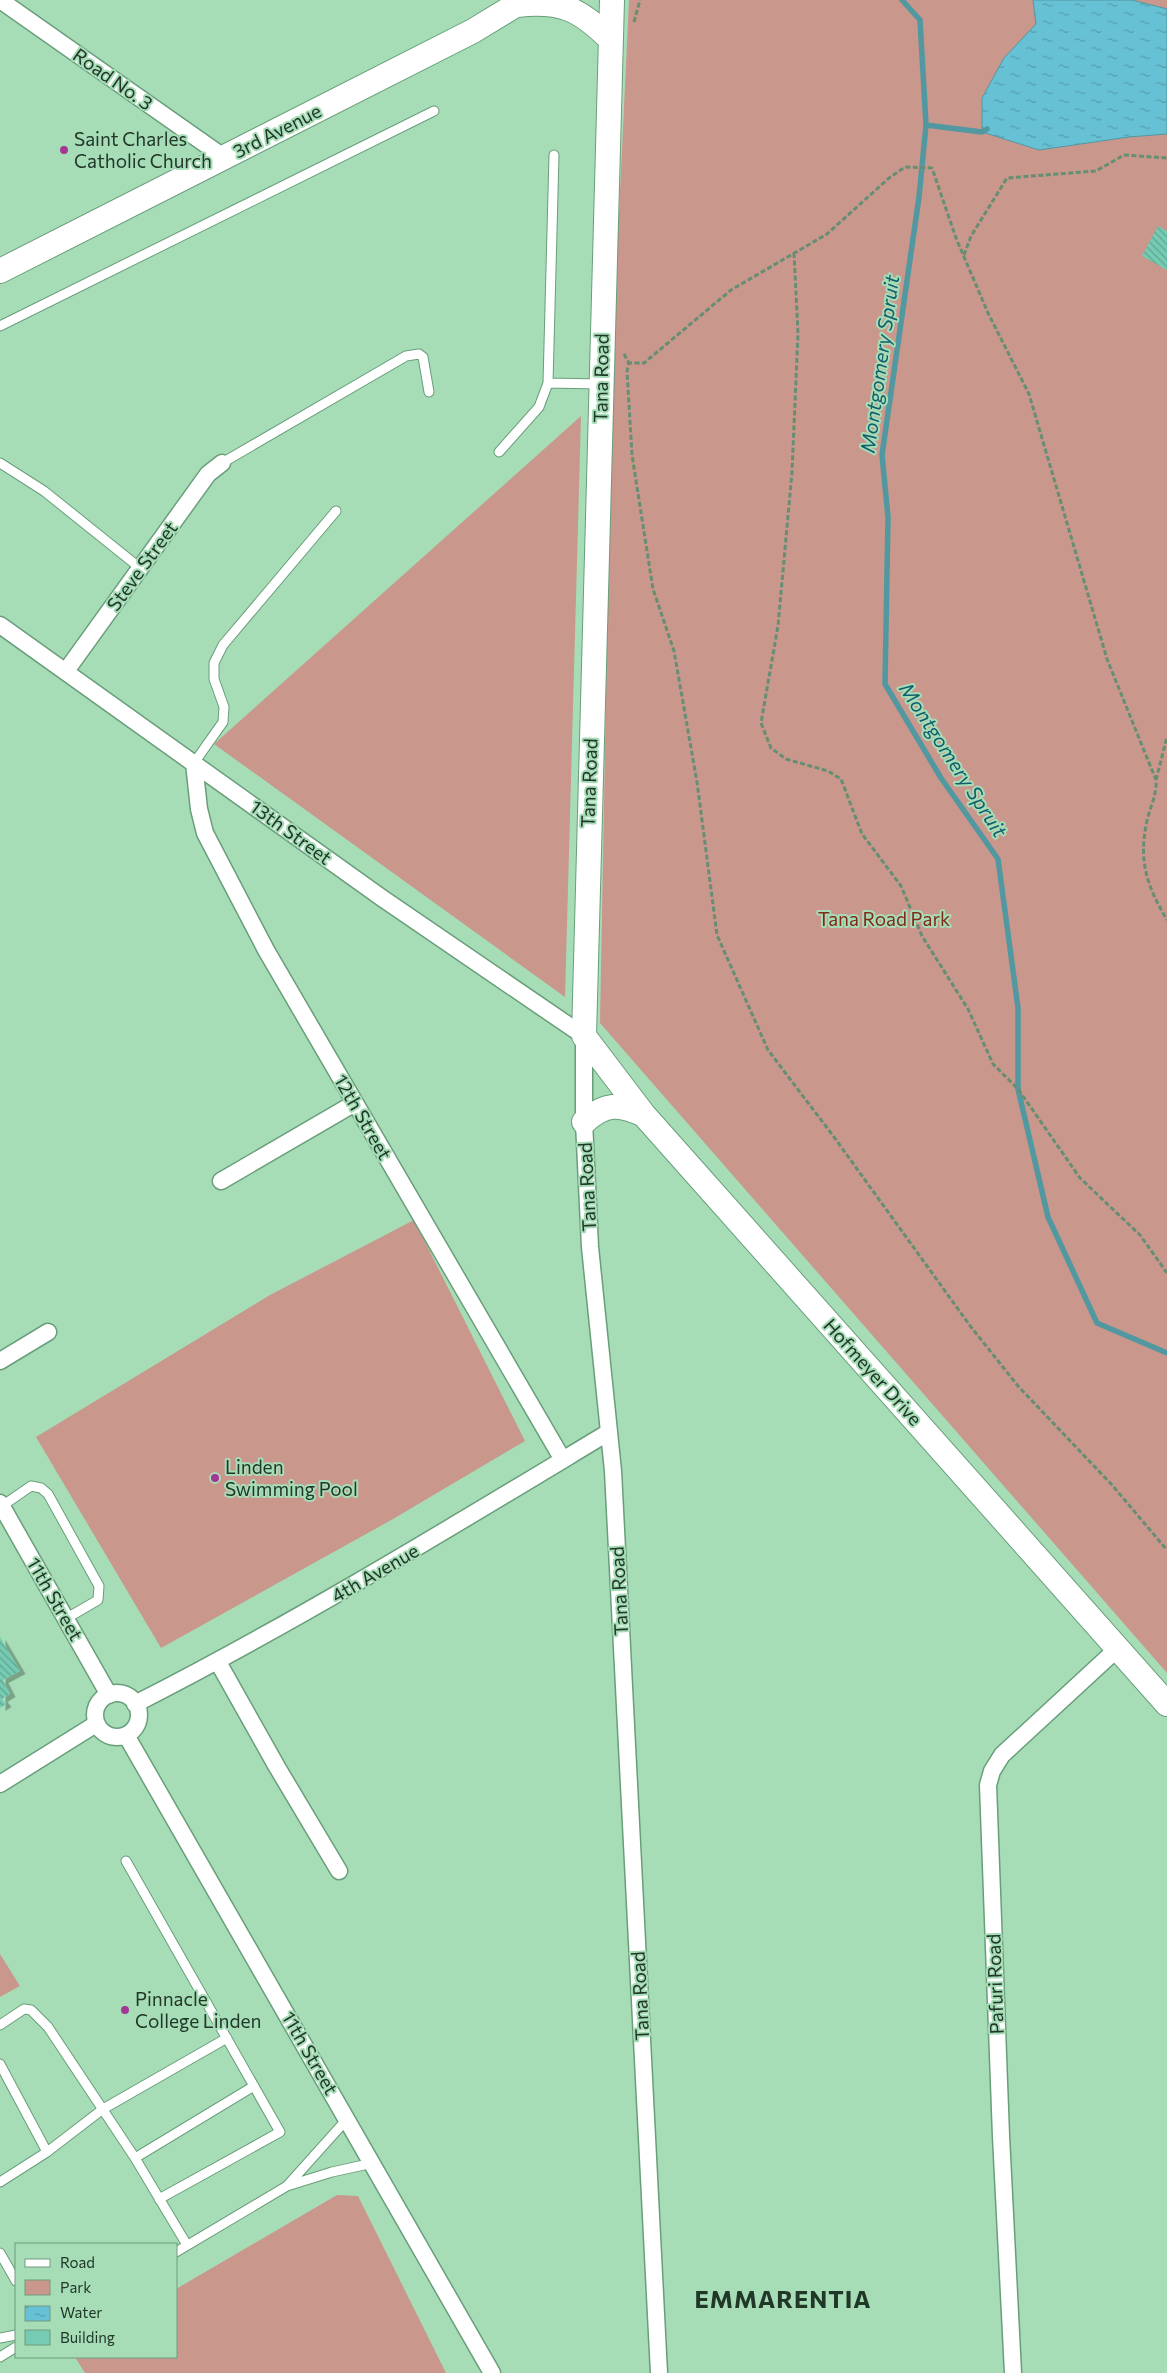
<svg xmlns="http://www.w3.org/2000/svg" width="1167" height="2373" font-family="Commissioner,sans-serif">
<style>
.park{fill:#c9978c}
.water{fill:url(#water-ripples);stroke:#5298a1}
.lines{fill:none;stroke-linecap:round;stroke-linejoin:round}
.stream{stroke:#5298a1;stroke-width:5.5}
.building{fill:url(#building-back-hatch);filter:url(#shadow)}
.lane-casing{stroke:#699e7a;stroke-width:11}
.street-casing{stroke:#699e7a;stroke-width:19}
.secondary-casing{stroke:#699e7a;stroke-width:26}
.path{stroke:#668e73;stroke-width:3;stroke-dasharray:5 2.5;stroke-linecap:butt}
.lane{stroke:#fff;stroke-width:9}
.street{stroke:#fff;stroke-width:16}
.secondary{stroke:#fff;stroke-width:24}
.poi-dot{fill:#a43695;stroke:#a6ddb7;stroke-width:2}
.labels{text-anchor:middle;stroke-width:4;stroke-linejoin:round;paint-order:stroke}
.street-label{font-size:19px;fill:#213728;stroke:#a6ddb7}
.poi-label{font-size:19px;fill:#213728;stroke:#a6ddb7;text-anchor:start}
.park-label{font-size:19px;fill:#7f2a18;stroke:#a6ddb7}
.water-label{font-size:20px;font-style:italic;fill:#125e6c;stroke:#a6ddb7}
.district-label{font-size:24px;font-weight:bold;letter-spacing:1px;fill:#213728;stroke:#a6ddb7}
</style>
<defs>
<pattern id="water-ripples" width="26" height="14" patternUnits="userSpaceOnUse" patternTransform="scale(1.25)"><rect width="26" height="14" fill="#67c1d5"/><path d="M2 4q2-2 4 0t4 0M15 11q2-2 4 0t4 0" fill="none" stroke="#549ead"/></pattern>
<pattern id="building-back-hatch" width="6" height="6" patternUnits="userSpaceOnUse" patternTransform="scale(1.25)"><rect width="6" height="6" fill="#76cbb3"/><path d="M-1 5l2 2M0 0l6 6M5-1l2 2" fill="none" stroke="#60a692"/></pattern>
<filter id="shadow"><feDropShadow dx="5.5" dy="3" stdDeviation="0" flood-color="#0004"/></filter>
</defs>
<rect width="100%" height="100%" fill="#a6ddb7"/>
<path class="park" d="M629 0H1167V1673L600 1023 612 364Z
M581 416 565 997 214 744Z
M414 1220 525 1441 393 1519 161 1648 36 1437 270 1295Z
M0 1954 20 1986 0 1997Z
M337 2195 358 2196 446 2373H85L75 2357H176V2289Z"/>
<path class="water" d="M1033 0H1132L1167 9V134L1129 137 1039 150 982 132V98L1004 58 1036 24Z"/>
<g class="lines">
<path class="stream" d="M902 0 920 20 926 125 982 132 987 129
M926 125 919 197 882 455 888 517 885 684 941 778 998 859 1018 1008V1089L1048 1217 1097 1323 1167 1353"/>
</g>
<path class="building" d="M1158 226 1167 231V270L1142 256Z
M0 1637 20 1671 3 1680 10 1694 2 1699 6 1704 0 1708Z"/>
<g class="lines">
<defs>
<path id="lane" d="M0 326 434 111
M548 383 600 384
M499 452 539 407 548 383 554 155
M0 463 44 491 140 568
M222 463 406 356 419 354 423 357 429 392
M194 763 223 722 224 707 214 679V663L223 645 336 511
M2 1506 31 1486 41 1488 48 1494 99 1586 98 1600 67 1618
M126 1861 280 2132 159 2199
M0 2025 24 2009 31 2010 48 2027 135 2158 187 2245
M0 2064 47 2152
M135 2158 254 2086
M0 2182 47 2152 103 2109 227 2038
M287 2186 348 2118
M176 2252 287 2186 332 2172 373 2163
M0 2253 16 2281
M0 2338 16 2335
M0 2357 16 2347"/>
<path id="street" d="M0 0 225 158
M0 625 382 898 584 1036V1122L590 1247 613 1471 659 2373
M66 671 208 474 222 463
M194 763 199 809 205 833 266 950 563 1460
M221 1181 355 1103
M0 1361 48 1332
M0 1503 109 1695
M218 1662 277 1767 339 1871
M95 1715a22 22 0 1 1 44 0a22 22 0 1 1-44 0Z
M135 1704C298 1621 453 1526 609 1432
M126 1735 492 2373
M0 1784 96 1724
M1013 2373 1001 2136 988 1785 992 1771 1002 1755 1118 1648"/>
<path id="secondary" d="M612 0 584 1036 644 1115 1167 1704
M517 5C561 0 580 9 611 40
M0 271 473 31 524 0
M584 1122C605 1103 619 1103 644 1115"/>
</defs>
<use href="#lane" class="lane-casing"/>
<use href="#street" class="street-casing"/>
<use href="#secondary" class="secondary-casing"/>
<path class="path" d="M634 22 640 0
M794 253 798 333 792 472 778 626 761 723 771 748 786 759 828 771 841 779 862 834 901 886 922 936 968 1009 993 1064 1018 1089 1080 1178 1140 1235 1167 1273
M964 255 971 236 1007 178 1096 171 1124 155 1167 158
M624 354 629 363 627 371 632 455 653 589 674 651 697 782 717 935 768 1050 834 1137 971 1327 1018 1386 1112 1485 1167 1550
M627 363H644L731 290 827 234 889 178 905 167 932 168 956 238 988 313 1029 394 1107 659 1156 780C1157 795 1150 807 1147 821 1138 861 1147 886 1167 920
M1156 780 1167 737"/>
<use href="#lane" class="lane"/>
<use href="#street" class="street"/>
<use href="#secondary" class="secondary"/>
</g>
<g class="poi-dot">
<circle cx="64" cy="150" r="5"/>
<circle cx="215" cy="1478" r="5"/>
<circle cx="125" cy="2010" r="5"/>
</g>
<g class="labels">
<g class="street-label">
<text transform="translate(113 79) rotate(35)" y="7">Road No. 3</text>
<text transform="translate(277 131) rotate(-27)" y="7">3rd Avenue</text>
<text transform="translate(601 378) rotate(-89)" y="7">Tana Road</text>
<text transform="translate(142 566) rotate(-54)" y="7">Steve Street</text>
<text transform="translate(589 783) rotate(-88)" y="7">Tana Road</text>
<text transform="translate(291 832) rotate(36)" y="7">13th Street</text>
<text transform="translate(363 1117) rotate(60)" y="7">12th Street</text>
<text transform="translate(587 1187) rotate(-93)" y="7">Tana Road</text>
<text transform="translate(873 1372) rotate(48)" y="7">Hofmeyer Drive</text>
<text transform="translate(375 1573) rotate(-30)" y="7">4th Avenue</text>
<text transform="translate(619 1591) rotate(-93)" y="7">Tana Road</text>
<text transform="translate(55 1599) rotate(60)" y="7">11th Street</text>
<text transform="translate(995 1984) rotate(-92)" y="7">Pafuri Road</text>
<text transform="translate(640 1996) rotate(-93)" y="7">Tana Road</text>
<text transform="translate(310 2053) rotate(60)" y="7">11th Street</text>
</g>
<g class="poi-label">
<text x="74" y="146">Saint Charles<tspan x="74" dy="22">Catholic Church</tspan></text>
<text x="225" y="1474">Linden<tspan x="225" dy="22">Swimming Pool</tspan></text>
<text x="135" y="2006">Pinnacle<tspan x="135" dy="22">College Linden</tspan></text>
</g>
<g class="park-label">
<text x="884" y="926">Tana Road Park</text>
</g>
<g class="water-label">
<text transform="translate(880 364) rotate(-82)" y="7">Montgomery Spruit</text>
<text transform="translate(953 760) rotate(57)" y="7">Montgomery Spruit</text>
</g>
<g class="district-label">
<text x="783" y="2308">EMMARENTIA</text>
</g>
</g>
<rect x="15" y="2243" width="162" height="115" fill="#a6ddb7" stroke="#719b7e"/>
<rect x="25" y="2259" width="25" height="8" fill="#ffffff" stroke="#719b7e"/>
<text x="60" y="2268" font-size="15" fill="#213728">Road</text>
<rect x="25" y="2280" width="25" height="15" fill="#c9978c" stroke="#719b7e"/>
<text x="60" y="2293" font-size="15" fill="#213728">Park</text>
<rect x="25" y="2306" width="25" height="15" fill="url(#water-ripples)" stroke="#719b7e"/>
<text x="60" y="2318" font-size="15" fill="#213728">Water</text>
<rect x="25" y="2330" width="25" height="15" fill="#76cbb3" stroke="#719b7e"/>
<text x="60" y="2343" font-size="15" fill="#213728">Building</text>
</svg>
